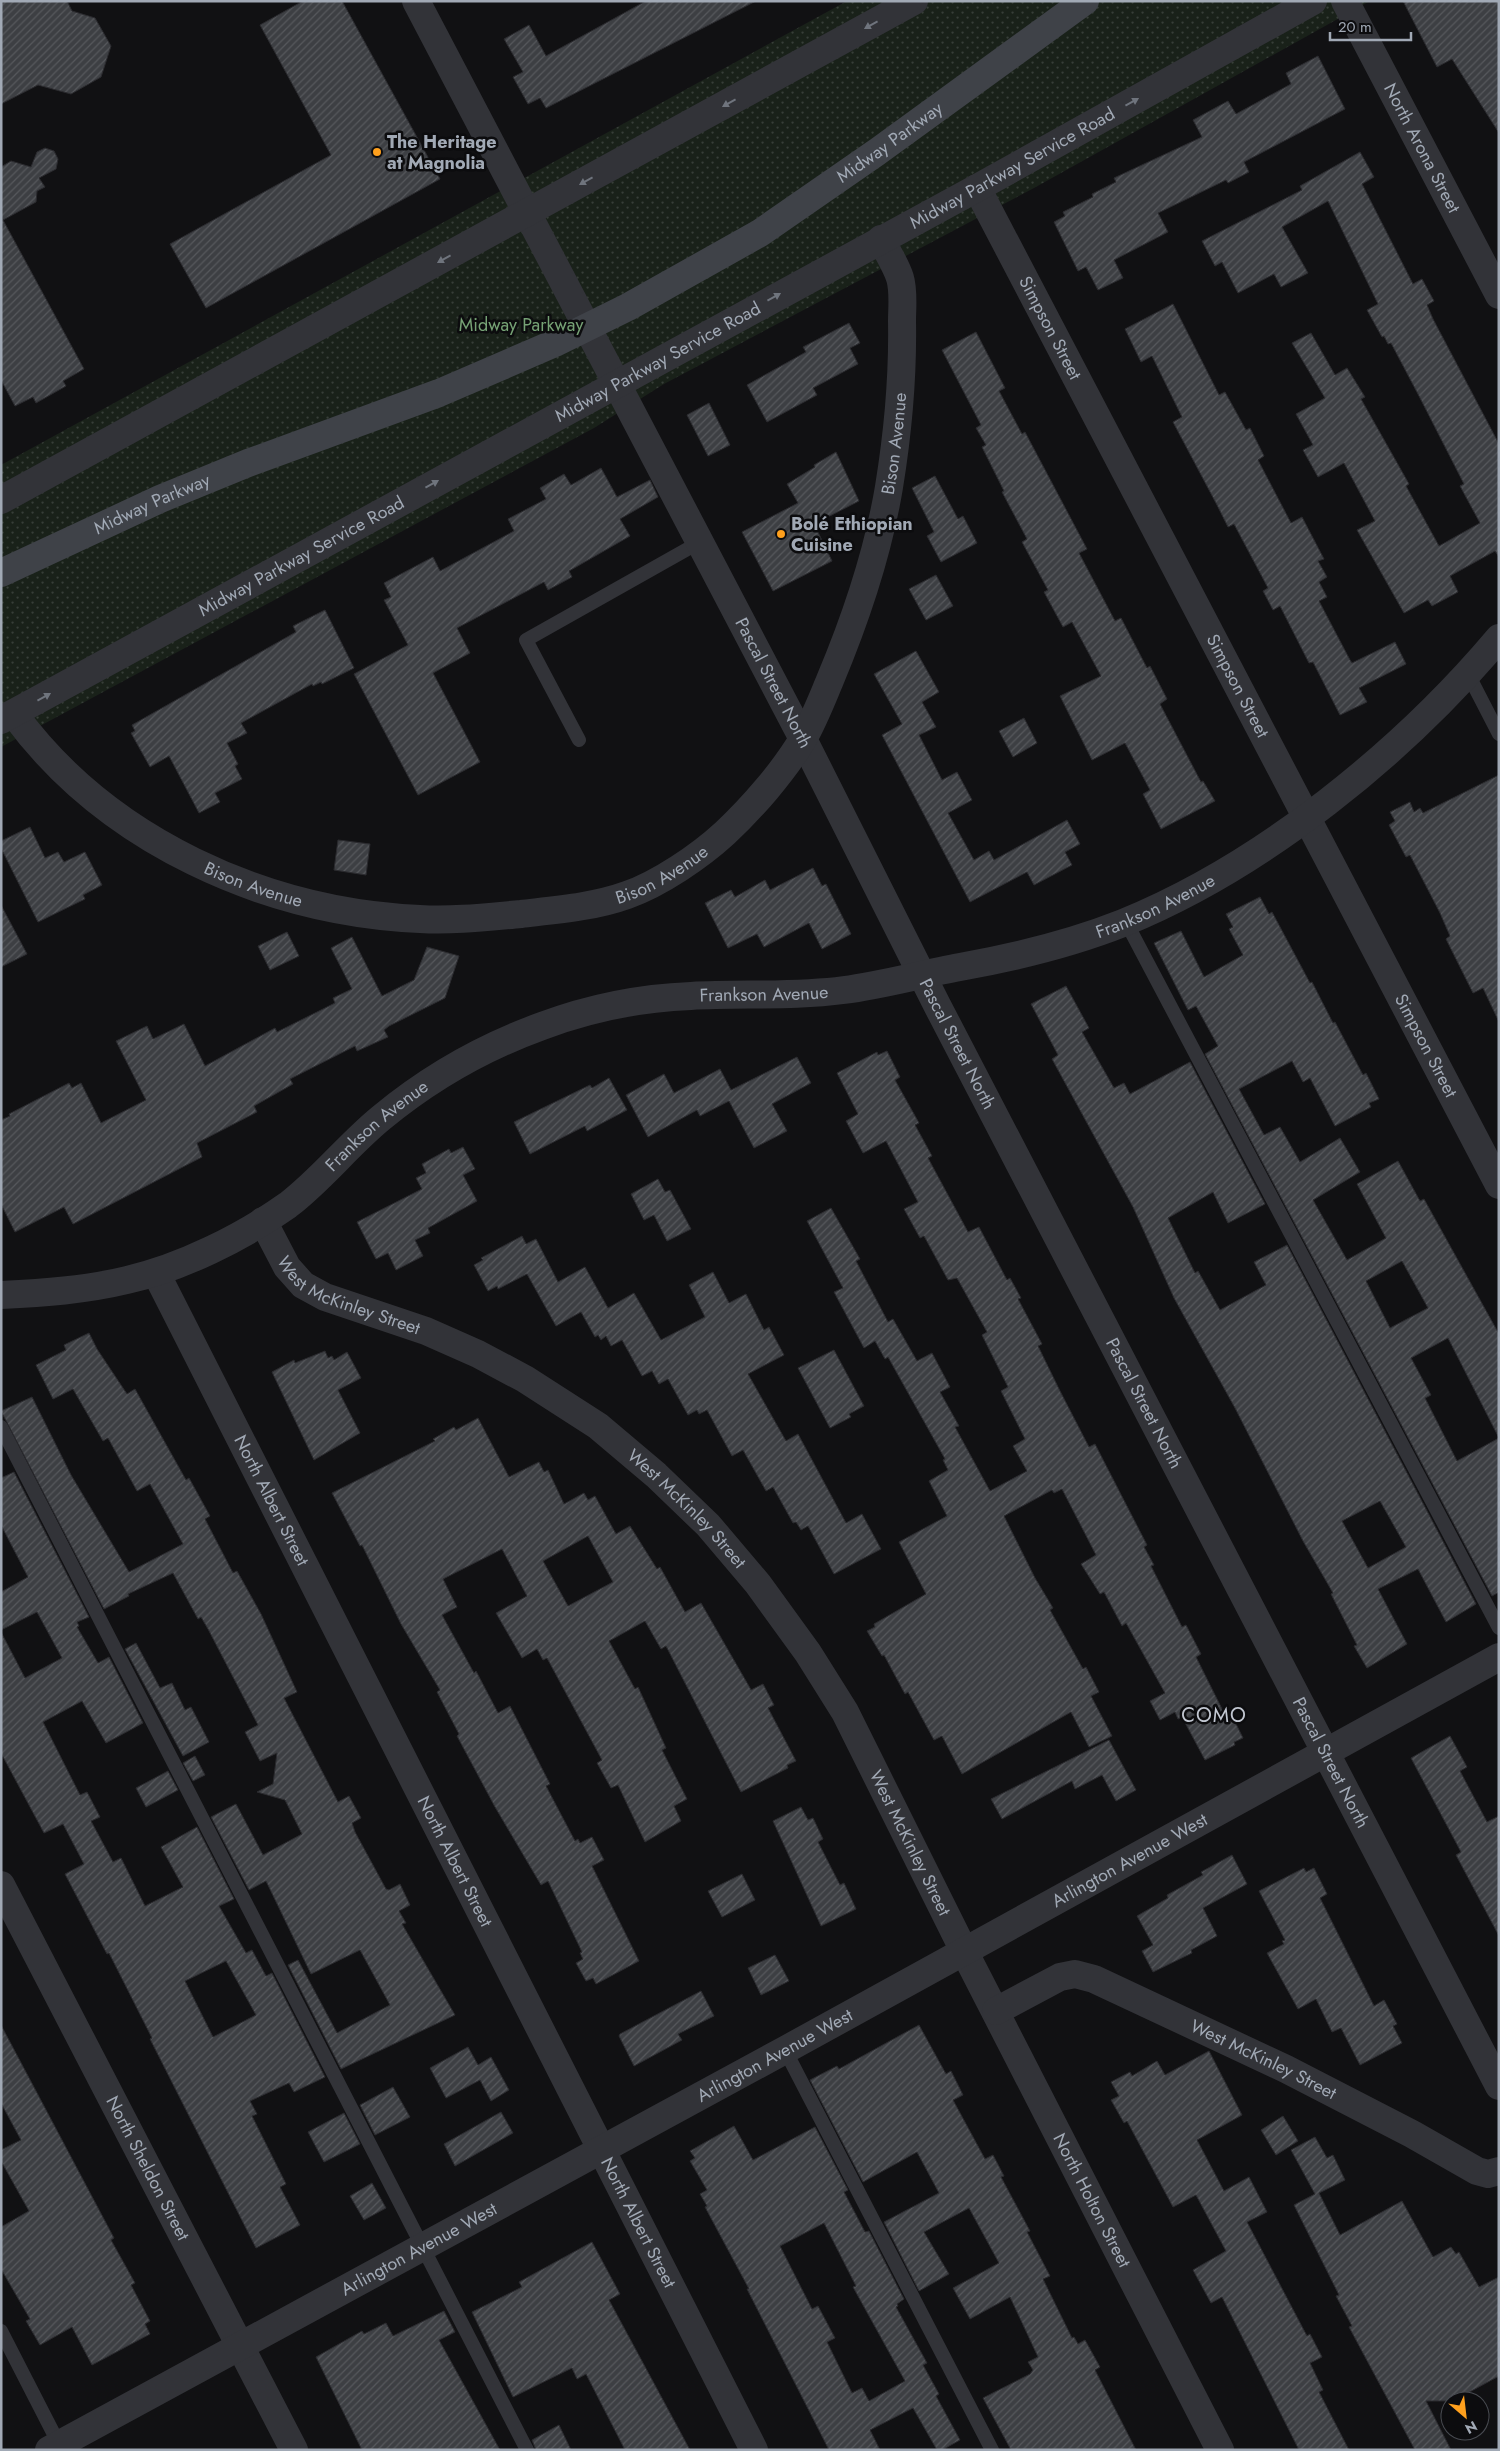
<svg xmlns="http://www.w3.org/2000/svg" width="1500" height="2451" font-family="Jost,sans-serif">
<style>
.park{fill:url(#park-dots)}
.building{fill:url(#building-hatch);stroke:#2b2b2f;fill-rule:evenodd}
.lines{fill:none;stroke-linecap:round;stroke-linejoin:round}
.lane{stroke:#323338;stroke-width:14}
.street{stroke:#323338;stroke-width:28}
.secondary{stroke:#3f4248;stroke-width:28}
.oneway{fill:#6f747d}
.poi-dot{fill:#ffa01d;stroke:#0c0c0e;stroke-width:2}
.labels{text-anchor:middle;stroke-width:5;stroke-linejoin:round;paint-order:stroke}
.poi-label{font-size:18px;font-weight:bold;fill:#a1a9b5;stroke:#0c0c0e;text-anchor:start}
.street-label{font-size:18px;fill:#a1a9b5;stroke:#0c0c0e}
.park-label{font-size:18px;fill:#76a275;stroke:#0c0c0e}
.quarter-label{font-size:20px;letter-spacing:1px;fill:#c2c7d1;stroke:#0c0c0e}
</style>
<defs>
<pattern id="park-dots" width="8" height="8" patternUnits="userSpaceOnUse" patternTransform="scale(1.25)"><rect width="8" height="8" fill="#192119"/><path d="M2 2h.1M6 6h.1" fill="none" stroke="#373e38" stroke-width="1.8" stroke-linecap="round"/></pattern>
<pattern id="building-hatch" width="6" height="6" patternUnits="userSpaceOnUse" patternTransform="scale(1.25)"><rect width="6" height="6" fill="#3d3f43"/><path d="M-1 1l2-2M0 6l6-6M5 7l2-2" fill="none" stroke="#56585c"/></pattern>
</defs>
<rect width="100%" height="100%" fill="#111113"/>
<path class="park" d="M847 1H1370L1034 188 664 384 594 428 1 747V465Z"/>
<path class="building" d="M1 1H67L72 11 95 18 111 46 101 77 71 94 38 85 1 104Z
M303 1H342L440 179 206 308 170 244 331 155 260 25Z
M646 1H756L546 108 540 98 528 104 513 77 523 72 504 39 529 25 546 56Z
M1403 1H1499V133L1452 59 1437 67Z
M1318 56 1345 109 1244 162 1249 172 1228 183 1226 180 1158 213 1168 232 1114 260 1123 278 1098 290 1086 267 1078 271 1054 222 1065 216 1063 212 1093 197 1092 194 1116 182 1114 178 1202 137 1193 120 1228 101 1236 114 1291 84 1286 73Z
M45 148 54 151 58 159 56 169 39 178 45 187 37 191 36 202 3 220 84 369 63 381 66 386 36 403 33 397 15 406 1 380V167L11 161 31 167 37 152Z
M1360 152 1374 177 1362 184 1413 284 1422 279 1434 301 1427 305 1433 319 1499 444V557L1495 551 1450 576 1458 592 1432 606 1428 600 1404 613 1357 530 1375 521 1344 463 1318 477 1303 450 1313 445 1296 414 1325 398 1292 343 1311 333 1335 375 1347 368 1365 397 1361 399 1409 484 1406 486 1439 546 1480 523 1460 486 1464 484 1419 396 1391 343 1388 344 1384 336 1382 337 1367 310 1378 304 1328 201 1282 227 1308 273 1281 287 1274 274 1238 293 1222 262 1215 266 1202 241 1302 190 1300 186Z
M1173 304 1219 395 1225 392 1246 430 1250 428 1264 456 1258 460 1291 523 1302 517 1324 559 1318 561 1327 577 1319 582 1327 597 1319 601 1350 660 1352 663 1395 642 1406 664 1359 688 1367 702 1340 715 1313 662 1309 663 1280 606 1273 610 1263 591 1268 588 1234 524 1228 527 1217 505 1173 422 1182 417 1181 415 1152 356 1141 362 1125 329Z
M849 323 860 343 850 348 858 364 813 388 817 395 767 422 747 385 806 352 803 347Z
M976 332 1005 388 999 391 1022 434 1025 432 1087 549 1079 553 1115 621 1121 618 1147 668 1150 666 1167 699 1160 704 1201 782 1203 781 1215 801 1161 829 1143 794 1150 790 1125 743 1092 760 1060 696 1101 676 1072 622 1063 627 1044 592 1048 590 1022 542 1027 539 1002 492 1004 491 982 447 986 445 976 428 981 425 942 350Z
M709 403 730 445 708 456 687 415Z
M836 452 859 501 814 524 832 561 773 591 742 532 798 503 787 484 815 467 814 465Z
M601 468 617 497 650 480 658 497 620 519 630 536 569 571 572 577 548 590 544 582 457 628 470 653 433 673 480 762 418 795 354 674 408 645 384 600 391 597 384 583 433 557 440 571 514 531 508 519 546 499 540 488 564 474 571 485Z
M935 476 958 519 963 516 977 543 941 562 927 536 934 532 912 488Z
M936 575 953 606 926 620 909 589Z
M325 610 354 668 322 684 321 682 313 686 312 684 241 723 247 733 227 743 238 764 235 766 242 779 215 793 220 802 199 813 169 756 150 767 131 733 135 731 132 725 296 632 293 626Z
M916 651 939 692 922 702 936 727 919 735 942 780 957 772 972 800 948 813 974 860 989 851 994 860 1067 820 1080 844 1065 852 1072 865 1034 885 1027 872 970 902 882 735 902 724 874 674Z
M1024 718 1037 743 1013 757 999 731Z
M1499 775V1022L1483 988 1473 993 1446 939 1450 936 1440 913 1410 855 1406 857 1389 825 1395 821 1390 812 1410 802 1414 812 1420 808 1423 813Z
M30 827 45 858 58 852 64 862 85 852 102 885 83 895 85 899 38 922 1 848V841Z
M338 840 370 844 366 875 334 870Z
M813 868 822 886 826 884 851 934 822 949 809 923 764 947 757 934 728 948 705 903 731 890 735 897 765 880 770 890Z
M1260 897 1269 914 1272 912 1310 983 1312 982 1333 1023 1335 1022 1363 1075 1366 1073 1379 1099 1369 1103 1371 1107 1335 1126 1310 1078 1303 1082 1292 1061 1239 1089 1264 1135 1280 1127 1300 1162 1340 1138 1360 1172 1313 1200 1347 1260 1386 1238 1357 1184 1398 1161 1420 1201 1424 1199 1499 1334V1592L1492 1596 1205 1054 1218 1046 1196 1006 1188 1010 1154 943 1181 931 1204 977 1243 955 1229 929 1233 927 1226 914ZM1402 1261 1428 1308 1390 1328 1366 1281ZM1448 1338 1499 1438 1457 1461 1425 1398 1431 1395 1411 1358Z
M1 905 27 954 1 967Z
M287 932 299 956 270 970 258 946Z
M352 937 382 996 414 980 427 947 459 956 445 998 389 1026 384 1030 388 1037 357 1051 355 1046 290 1079 293 1084 254 1106 257 1112 197 1143 202 1157 73 1224 64 1207 15 1232 1 1204V1120L10 1116 9 1114 69 1083 72 1088 81 1083 101 1123 146 1100 116 1041 147 1026 153 1039 184 1024 205 1066 275 1028 277 1032 335 1003 333 998 352 989 331 948Z
M1066 986 1089 1028 1082 1032 1114 1088 1124 1083 1130 1094 1190 1062 1265 1204 1228 1223 1213 1192 1168 1218 1195 1273 1198 1271 1220 1310 1266 1285 1254 1262 1287 1245 1476 1604 1446 1622 1418 1569 1378 1589 1407 1644 1367 1668 1354 1646 1357 1645 1331 1594 1333 1593 1303 1541 1235 1408 1174 1298 1133 1207 1052 1059 1058 1055 1031 1004ZM1380 1501 1406 1547 1368 1568 1342 1521Z
M887 1051 900 1077 895 1080 919 1123 915 1125 932 1156 928 1158 968 1232 979 1227 1007 1280 1010 1278 1021 1298 1018 1299 1042 1344 1038 1346 1060 1391 1089 1447 1095 1444 1147 1545 1144 1547 1154 1565 1151 1566 1182 1627 1186 1625 1201 1654 1196 1657 1223 1711 1228 1708 1243 1738 1234 1742 1235 1745 1205 1760 1182 1717 1178 1719 1175 1712 1160 1720 1150 1701 1165 1693 1126 1623 1122 1626 1104 1592 1100 1594 1081 1564 1096 1555 1062 1489 1054 1493 1052 1490 1004 1516 1035 1578 1053 1608 1050 1610 1083 1669 1086 1667 1099 1692 1091 1696 1112 1736 1089 1747 1071 1712 962 1774 942 1736 934 1740 908 1692 905 1694 884 1655 882 1656 867 1631 875 1627 874 1624 926 1594 899 1542 947 1516 929 1481 948 1470 943 1460 945 1459 888 1357 885 1359 875 1341 864 1348 834 1292 843 1288 807 1221 831 1208 860 1259 856 1261 888 1322 893 1319 917 1361 932 1353 950 1387 940 1392 959 1426 955 1427 990 1491 1027 1471 1013 1446 1025 1439 1001 1391 1008 1387 982 1335 987 1332 957 1278 948 1280 924 1236 920 1238 904 1209 918 1202 886 1141 863 1153 846 1121 858 1114 837 1073 877 1052 878 1055Z
M797 1057 811 1083 772 1104 787 1131 754 1148 729 1101 700 1116 697 1110 648 1137 626 1095 664 1074 674 1093 720 1069 731 1090Z
M609 1078 627 1110 587 1131 585 1126 530 1154 514 1122 590 1085 592 1088Z
M463 1147 475 1169 463 1175 477 1201 428 1228 430 1233 415 1240 423 1256 396 1270 388 1253 376 1259 357 1222 422 1189 416 1178 426 1173 422 1164 449 1149 451 1153Z
M658 1179 665 1192 670 1190 691 1229 667 1241 654 1215 644 1220 631 1194Z
M522 1236 526 1244 536 1239 558 1282 585 1267 608 1308 634 1293 661 1340 705 1317 689 1285 713 1272 729 1303 746 1294 764 1330 769 1327 784 1355 748 1374 786 1441 798 1434 846 1523 862 1514 881 1549 834 1574 808 1526 801 1530 796 1522 793 1523 773 1487 766 1491 743 1450 732 1456 707 1410 699 1414 697 1410 688 1415 668 1379 659 1384 652 1371 642 1376 622 1340 611 1346 606 1336 601 1340 598 1335 595 1337 581 1312 556 1326 527 1274 498 1289 497 1286 488 1291 474 1265 483 1260 481 1258Z
M89 1333 97 1349 127 1394 135 1389 186 1480 189 1478 210 1516 205 1519 233 1573 237 1571 261 1614 297 1692 284 1698 338 1802 349 1796 361 1818 352 1823 355 1832 386 1889 389 1890 400 1884 410 1905 399 1911 406 1923 402 1924 455 2015 341 2069 288 1965 298 1960 337 2033 390 2005 360 1950 311 1974 266 1881 249 1890 211 1817 236 1804 263 1855 302 1834 285 1800 257 1792 273 1784 277 1753 260 1761 245 1732 258 1725 208 1629 201 1617 198 1619 173 1573 128 1594 129 1596 104 1609 1 1411 32 1397 71 1475 129 1572 183 1544 150 1484 137 1491 108 1438 103 1441 73 1389 53 1399 36 1365 66 1350 64 1345Z
M834 1350 864 1406 849 1414 851 1417 830 1428 798 1368Z
M325 1351 328 1358 332 1356 334 1360 347 1352 361 1378 338 1390 360 1433 314 1460 272 1372 294 1360 295 1363Z
M478 1418 509 1477 539 1462 544 1472 548 1470 564 1504 584 1493 588 1500 595 1496 616 1534 630 1526 657 1569 660 1567 685 1612 701 1603 750 1688 751 1690 763 1684 774 1705 768 1708 796 1761 787 1765 788 1768 741 1792 666 1646 661 1649 645 1621 609 1641 635 1689 638 1687 666 1748 662 1750 687 1799 674 1806 681 1821 645 1842 618 1785 611 1788 597 1763 602 1760 547 1658 543 1660 537 1649 522 1658 496 1613 527 1596 502 1549 443 1579 457 1607 442 1615 474 1673 476 1671 498 1713 510 1706 550 1784 546 1786 575 1841 578 1839 580 1843 592 1837 604 1860 592 1866 639 1961 596 1984 593 1978 586 1981 576 1963 583 1959 580 1953 582 1952 548 1881 541 1885 495 1807 457 1736 459 1734 437 1692 440 1690 401 1624 362 1545 360 1546 332 1493 435 1441 433 1439 454 1427 456 1430ZM588 1536 613 1582 568 1606 543 1561Z
M14 1472 89 1617 77 1622 79 1626 77 1627 98 1663 109 1657 143 1723 106 1743 82 1701 43 1722 80 1795 87 1792 100 1817 91 1821 113 1862 121 1858 145 1906 183 1887 161 1847 197 1827 234 1899 219 1906 246 1953 252 1950 266 1976 272 1973 325 2077 294 2092 289 2083 250 2101 257 2114 252 2116 286 2184 280 2187 300 2225 256 2248 150 2039 152 2038 109 1953 107 1954 65 1874 84 1864 63 1824 44 1833 1 1753V1632L25 1678 62 1658 37 1612 1 1630V1592L28 1577 1 1525V1478ZM226 1961 256 2015 213 2037 185 1981Z
M136 1643 160 1688 172 1683 185 1710 191 1707 209 1742 183 1756 125 1649Z
M1450 1736 1467 1767 1460 1771 1487 1822 1499 1816V1936L1456 1855 1461 1852 1411 1758Z
M1109 1740 1136 1790 1116 1801 1102 1775 1075 1789 1072 1781 1002 1819 991 1799Z
M195 1756 205 1775 193 1781 183 1763Z
M168 1771 178 1790 146 1807 136 1788Z
M801 1807 808 1820 813 1818 823 1839 818 1842 840 1885 844 1883 856 1909 821 1926 773 1821Z
M1232 1855 1247 1884 1203 1908 1217 1936 1191 1950 1192 1953 1153 1972 1142 1951 1153 1945 1137 1916 1168 1898 1167 1895 1203 1875 1201 1872Z
M1304 1868 1306 1872 1314 1868 1327 1894 1320 1898 1374 2006 1384 2000 1397 2024 1393 2026 1402 2043 1360 2065 1341 2028 1332 2032 1316 1999 1298 2009 1267 1953 1284 1944 1282 1941 1285 1940 1259 1891Z
M742 1874 755 1900 722 1917 708 1891Z
M775 1955 789 1981 761 1995 748 1968Z
M701 1991 714 2016 678 2034 682 2040 634 2066 619 2036 620 2034Z
M1 2025 114 2238 111 2240 135 2283 131 2285 150 2321 145 2324 150 2334 92 2365 72 2327 40 2345 26 2321 30 2319 1 2269V2227L29 2211 1 2161V2150L21 2140 1 2103Z
M919 2025 946 2074 951 2071 963 2095 953 2100 985 2159 993 2155 1004 2176 1001 2177 1030 2231 1027 2232 1050 2276 1043 2279 1072 2338 1074 2337 1078 2344 1085 2340 1100 2367 1095 2370 1136 2450H1011L983 2398 1030 2374 1033 2370 1028 2362 1038 2357 1010 2297 970 2319 953 2288 999 2263 969 2208 924 2232 949 2274 919 2291 884 2222 939 2193 917 2152 863 2182 810 2080 837 2066 839 2069Z
M468 2047 478 2065 491 2057 509 2090 491 2101 480 2080 446 2098 430 2068Z
M1209 2051 1242 2115 1197 2140 1224 2191 1249 2177 1267 2212 1247 2222 1307 2336 1310 2334 1322 2357 1310 2363 1323 2390 1319 2392 1349 2450H1299L1222 2297 1211 2303 1193 2270 1226 2251 1196 2195 1173 2207 1127 2121 1124 2123 1111 2100 1119 2096 1111 2082 1130 2072 1132 2076 1157 2061 1165 2075Z
M393 2087 410 2117 375 2135 360 2105Z
M501 2112 513 2133 455 2166 444 2144Z
M344 2113 360 2144 324 2162 308 2132Z
M1283 2116 1298 2141 1276 2155 1261 2130Z
M734 2126 753 2160 815 2127 848 2190 844 2192 865 2232 869 2231 904 2299 897 2304 898 2306 896 2307 927 2363 923 2365 939 2394 936 2396 960 2440 942 2450H937L913 2408 870 2430 880 2450H829L747 2289H749L705 2207 707 2206 700 2194 707 2190 690 2161 695 2158 690 2151ZM824 2223 856 2286 853 2287 905 2381 869 2401 862 2388 852 2393 827 2342 835 2338 818 2306 812 2309 780 2246Z
M1315 2137 1327 2158 1333 2155 1345 2180 1319 2193 1340 2235 1402 2201 1433 2257 1451 2247 1456 2254 1459 2252 1479 2287 1499 2277V2376L1464 2395 1467 2401H1426L1451 2450H1415L1349 2327 1352 2326 1336 2296 1339 2295 1294 2205 1315 2194 1291 2150Z
M372 2183 386 2208 364 2220 350 2196Z
M592 2242 620 2294 609 2300 690 2450H625L586 2374 577 2379 572 2368 513 2397 472 2312 522 2287 519 2282Z
M444 2311 455 2332 439 2340 500 2450H362L316 2357 362 2331 364 2334 386 2323 393 2336Z
M559 2425 571 2450H536L532 2440Z"/>
<g class="lines">
<path class="lane" d="M1468 674 1499 734
M579 740 526 640 700 542
M1126 922 1499 1628
M1 1427 527 2450
M785 2050 992 2450
M1 2331 61 2448"/>
<g class="street">
<path id="s1" d="M416 1 803 739 937 1005 1499 2086"/>
<path id="s2" d="M1345 1 1499 295"/>
<path id="s3" d="M977 188 1499 1185"/>
<path d="M1 500 914 1"/>
<path id="s4" d="M14 714C107 841 265 912 420 919 453 921 487 917 521 914 555 910 594 907 627 895 659 884 700 856 725 833 752 808 784 771 803 739 814 720 822 699 830 680 856 618 878 553 889 487 898 432 903 377 902 321 902 308 904 291 900 278 896 265 887 252 881 239"/>
<path id="s5" d="M1 720 977 188 1313 1"/>
<path id="s6" d="M263 1221 287 1267 303 1285 325 1297 426 1331 478 1354 525 1379 598 1426 656 1475 708 1525 758 1584 808 1653 845 1712 964 1951 1220 2450"/>
<path id="s7" d="M156 1273 754 2450"/>
<path id="s8" d="M1 1295C43 1293 86 1290 127 1280 181 1268 243 1237 288 1205 322 1179 348 1145 381 1118 428 1079 484 1047 542 1026 590 1008 640 998 691 996 742 993 793 997 844 990 883 985 921 974 960 967 1016 957 1070 944 1123 923 1263 866 1402 753 1499 638"/>
<path id="s9" d="M1 1885 294 2450"/>
<path id="s10" d="M996 2011 1060 1977 1075 1974 1094 1979 1286 2069 1412 2134 1477 2171 1488 2174 1499 2171"/>
<path id="s11" d="M49 2450 785 2050 1499 1657"/>
</g>
<path class="secondary" id="s12" d="M1 573 160 499 248 463 439 393 555 343 628 307 760 233 877 152 1085 1"/>
</g>
<defs><path id="oneway-solid" d="M-6-.8H1V-3.2L6.5 0L1 3.2V.8H-6Z" transform="scale(1.25)"/></defs>
<g class="oneway">
<use href="#oneway-solid" transform="translate(871 25) rotate(151)"/>
<use href="#oneway-solid" transform="translate(1132 102) rotate(-29)"/>
<use href="#oneway-solid" transform="translate(729 103) rotate(151)"/>
<use href="#oneway-solid" transform="translate(586 181) rotate(151)"/>
<use href="#oneway-solid" transform="translate(444 259) rotate(151)"/>
<use href="#oneway-solid" transform="translate(774 297) rotate(-29)"/>
<use href="#oneway-solid" transform="translate(432 484) rotate(-29)"/>
<use href="#oneway-solid" transform="translate(44 697) rotate(-29)"/>
</g>
<g class="poi-dot">
<circle cx="377" cy="152" r="5"/>
<circle cx="781" cy="534" r="5"/>
</g>
<g class="labels">
<g class="poi-label">
<text x="387" y="148">The Heritage<tspan x="387" dy="21">at Magnolia</tspan></text>
<text x="791" y="530">Bolé Ethiopian<tspan x="791" dy="21">Cuisine</tspan></text>
</g>
<g class="street-label">
<text dy="6" stroke="none"><textPath href="#s12" startOffset="991">Midway Parkway</textPath></text>
<text dy="6" stroke="none"><textPath href="#s2" startOffset="166">North Arona Street</textPath></text>
<text dy="6" stroke="none"><textPath href="#s5" startOffset="1152">Midway Parkway Service Road</textPath></text>
<text dy="6" stroke="none"><textPath href="#s3" startOffset="158">Simpson Street</textPath></text>
<text dy="6" stroke="none"><textPath href="#s5" startOffset="748">Midway Parkway Service Road</textPath></text>
<text dy="6" stroke="none"><textPath href="#s4" startOffset="1229">Bison Avenue</textPath></text>
<text dy="6" stroke="none"><textPath href="#s12" startOffset="166">Midway Parkway</textPath></text>
<text dy="6" stroke="none"><textPath href="#s5" startOffset="342">Midway Parkway Service Road</textPath></text>
<text dy="6" stroke="none"><textPath href="#s1" startOffset="770">Pascal Street North</textPath></text>
<text dy="6" stroke="none"><textPath href="#s3" startOffset="562">Simpson Street</textPath></text>
<text dy="6" stroke="none"><textPath href="#s4" startOffset="719">Bison Avenue</textPath></text>
<text dy="6" stroke="none"><textPath href="#s4" startOffset="299">Bison Avenue</textPath></text>
<text dy="6" stroke="none"><textPath href="#s8" startOffset="1249">Frankson Avenue</textPath></text>
<text dy="6" stroke="none"><textPath href="#s8" startOffset="845">Frankson Avenue</textPath></text>
<text dy="6" stroke="none"><textPath href="#s1" startOffset="1175">Pascal Street North</textPath></text>
<text dy="6" stroke="none"><textPath href="#s3" startOffset="968">Simpson Street</textPath></text>
<text dy="6" stroke="none"><textPath href="#s8" startOffset="425">Frankson Avenue</textPath></text>
<text dy="6" stroke="none"><textPath href="#s6" startOffset="121">West McKinley Street</textPath></text>
<text dy="6" stroke="none"><textPath href="#s1" startOffset="1580">Pascal Street North</textPath></text>
<text dy="6" stroke="none"><textPath href="#s7" startOffset="255">North Albert Street</textPath></text>
<text dy="6" stroke="none"><textPath href="#s6" startOffset="526">West McKinley Street</textPath></text>
<text dy="6" stroke="none"><textPath href="#s1" startOffset="1985">Pascal Street North</textPath></text>
<text dy="6" stroke="none"><textPath href="#s6" startOffset="931">West McKinley Street</textPath></text>
<text dy="6" stroke="none"><textPath href="#s11" startOffset="1231">Arlington Avenue West</textPath></text>
<text dy="6" stroke="none"><textPath href="#s7" startOffset="660">North Albert Street</textPath></text>
<text dy="6" stroke="none"><textPath href="#s11" startOffset="826">Arlington Avenue West</textPath></text>
<text dy="6" stroke="none"><textPath href="#s10" startOffset="295">West McKinley Street</textPath></text>
<text dy="6" stroke="none"><textPath href="#s9" startOffset="319">North Sheldon Street</textPath></text>
<text dy="6" stroke="none"><textPath href="#s6" startOffset="1332">North Holton Street</textPath></text>
<text dy="6" stroke="none"><textPath href="#s7" startOffset="1065">North Albert Street</textPath></text>
<text dy="6" stroke="none"><textPath href="#s11" startOffset="421">Arlington Avenue West</textPath></text>
</g>
<g class="park-label">
<text x="521" y="331">Midway Parkway</text>
</g>
<g class="quarter-label">
<text x="1214" y="1722">COMO</text>
</g>
</g>
<rect width="1500" height="2451" fill="none" stroke="#a1a9b5" stroke-width="5"/>
<g transform="translate(1465 2416) rotate(152)"><circle r="24" fill="#0c0c0e" stroke="#484b51"/>
<path d="M0-4L9 19L0 12L-9 19Z" fill="#ffa01d"/>
<text y="-8" font-size="14" font-weight="bold" text-anchor="middle" fill="#a1a9b5">N</text>
</g>
<path d="M1330 32v8h81v-8" fill="none" stroke="#a1a9b5" stroke-width="2.5"/>
<text x="1338" y="32" font-size="15" fill="#a1a9b5" stroke="#0c0c0e" stroke-width="4" paint-order="stroke">20 m</text>
</svg>
